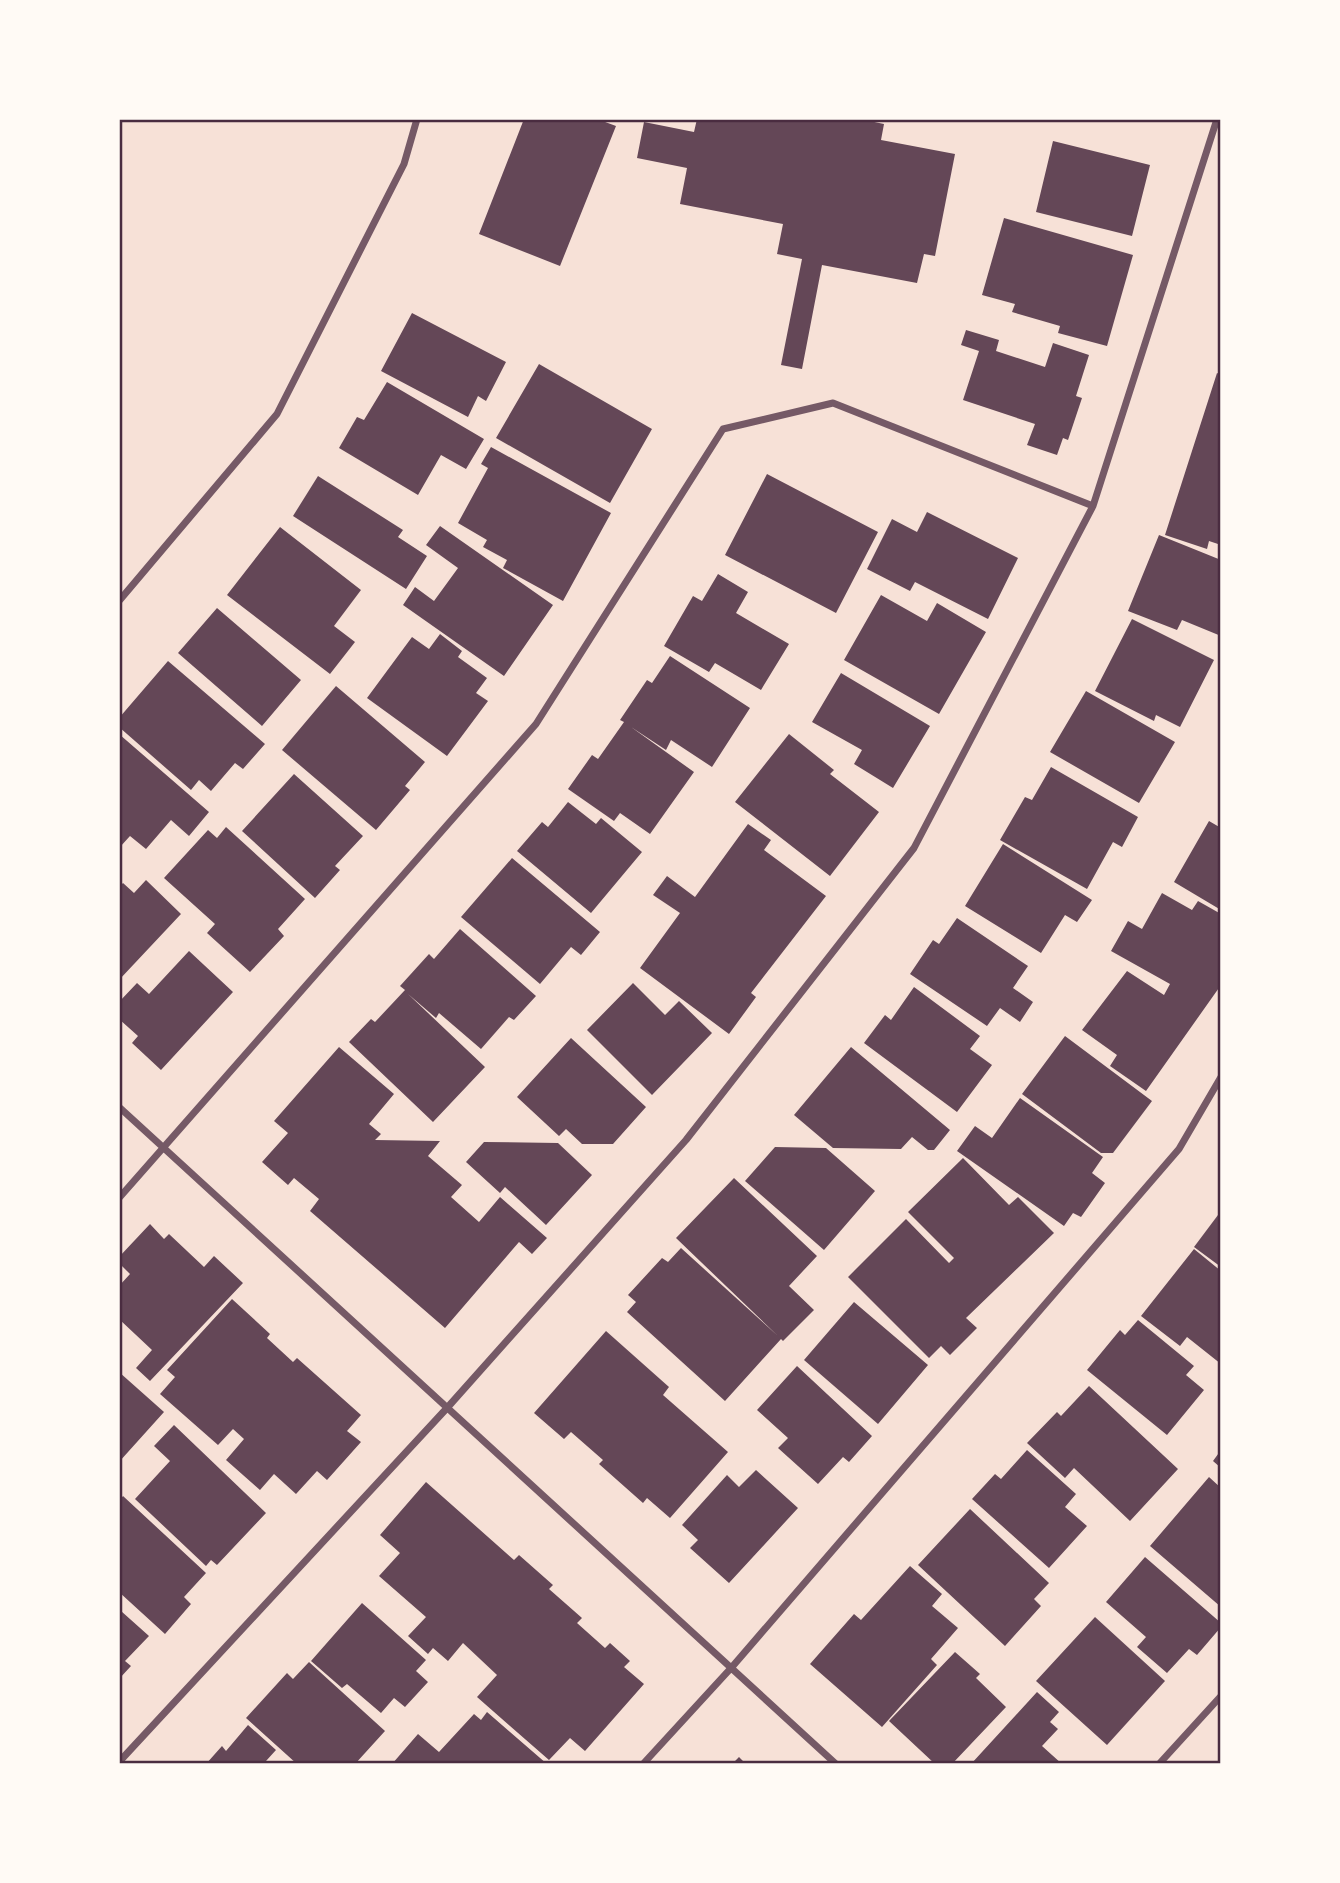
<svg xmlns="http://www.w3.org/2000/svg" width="1340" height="1883" font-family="Signika,sans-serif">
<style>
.building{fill:#644757}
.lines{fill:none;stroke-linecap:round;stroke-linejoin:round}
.minor{stroke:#755966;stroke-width:7}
.neatline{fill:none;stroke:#4a2c40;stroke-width:2.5}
</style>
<rect width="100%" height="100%" fill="#f7e1d7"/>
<path class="building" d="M524 119H597L616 126 560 266 479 234Z
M697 119H860L884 124 881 140 955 154 935 256 924 254 917 283 822 265 802 369 781 365 802 259 777 254 783 224 680 204 687 168 637 158 644 122 694 132Z
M1053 141 1150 165 1132 236 1036 212Z
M1004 218 1133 255 1107 346 1058 333 1060 326 1012 312 1015 304 982 295Z
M412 313 506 362 486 401 478 396 468 417 381 371Z
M966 330 999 340 996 351 1045 367 1053 343 1089 355 1076 396 1082 398 1068 440 1063 438 1057 455 1027 445 1035 424 963 400 979 351 961 345Z
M539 364 652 429 610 503 496 438Z
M1217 373 1221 375V545L1209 541 1207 549 1165 535Z
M387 382 484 439 466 469 441 455 418 495 339 448 357 417 364 420Z
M491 447 611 513 563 601 503 568 507 560 483 547 487 540 458 523 488 468 481 464Z
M767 474 878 532 836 613 725 555Z
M318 476 403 530 398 537 427 556 406 589 293 516Z
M927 512 1018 558 988 619 915 582 910 591 867 569 892 519 917 532Z
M440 526 553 605 504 676 403 605 415 587 434 601 458 568 426 545Z
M280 527 361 590 334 626 355 642 330 674 227 595Z
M1159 535 1221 560V636L1182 620 1177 630 1128 611Z
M718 574 748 592 736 613 789 644 761 690 715 663 709 672 664 646 693 596 702 601Z
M881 595 927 621 937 603 986 632 939 714 844 660Z
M217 608 301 680 262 726 178 653Z
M1132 619 1214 660 1180 727 1156 715 1154 721 1095 691Z
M440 634 462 651 458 657 487 678 476 693 488 701 447 756 367 698 412 637 429 649Z
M670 656 750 708 712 767 671 740 666 750 631 727 694 772 650 834 620 813 614 821 568 789 592 755 598 759 624 722 620 720 647 680 652 683Z
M168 661 265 744 243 769 235 763 211 791 199 780 191 790 119 727V718Z
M841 673 930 726 893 788 854 764 862 750 812 722Z
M336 686 425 762 405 786 410 790 376 830 282 750Z
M1086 691 1175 742 1139 803 1050 752Z
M119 734 209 812 189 836 171 820 146 849 130 836 120 847 119 845Z
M789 734 834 770 830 774 879 812 830 876 735 802Z
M1051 767 1138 817 1122 847 1113 842 1087 889 1000 840 1025 797 1032 800Z
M294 774 363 836 335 866 340 870 315 898 242 831Z
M568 802 596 824 601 818 642 852 591 913 517 851 542 822 548 827Z
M1209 821 1221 828V910L1174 882Z
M748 824 771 840 764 850 826 896 751 993 756 997 729 1034 640 968 680 913 653 895 667 876 695 897Z
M226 827 305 899 278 929 284 936 250 972 207 933 215 924 164 878 208 830 217 838Z
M1003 844 1092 900 1077 922 1065 915 1041 953 965 906Z
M512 858 600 932 581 955 571 947 540 984 461 917Z
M146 880 181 914 119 980V887L123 883 134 893Z
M1162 893 1192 910 1198 901 1221 914V985L1146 1091 1110 1066 1117 1055 1082 1030 1127 971 1164 995 1170 984 1111 951 1128 921 1142 929Z
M957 918 1028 966 1013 988 1033 1002 1020 1022 1000 1008 987 1026 910 974 933 940 939 944Z
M460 929 536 996 514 1020 509 1017 481 1049 439 1013 436 1018 408 994 485 1067 433 1122 349 1042 371 1019 375 1022 405 990 400 986 429 954 434 959Z
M189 951 233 992 161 1070 132 1043 138 1036 119 1019V1002L137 983 149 994Z
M633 983 665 1015 679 1001 712 1033 652 1095 587 1030Z
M914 987 980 1036 970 1049 992 1065 957 1112 864 1043 885 1015 891 1020Z
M1065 1036 1152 1101 1113 1153H1101L1022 1094Z
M571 1038 646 1107 613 1144H582L566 1129 559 1136 517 1097Z
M339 1047 394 1094 369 1124 381 1134 375 1140 440 1141 428 1156 462 1185 451 1197 479 1222 500 1197 547 1238 532 1254 519 1242 445 1328 310 1211 319 1199 294 1178 288 1185 262 1162 288 1133 274 1121Z
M851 1047 950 1130 934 1150H928L912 1137 901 1149 833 1148 794 1115Z
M1020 1098 1103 1157 1092 1173 1105 1183 1081 1217 1073 1213 1064 1226 957 1151 975 1126 992 1138Z
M484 1142 558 1143 592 1175 546 1225 505 1187 500 1193 466 1162Z
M775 1147 826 1148 875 1191 824 1250 745 1181Z
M963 1158 1009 1205 1018 1197 1054 1233 966 1318 977 1328 950 1355 941 1346 929 1358 848 1277 906 1219 949 1263 954 1258 908 1212Z
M734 1178 817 1256 789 1286 814 1310 783 1341 781 1339 725 1401 627 1312 636 1302 628 1295 662 1258 668 1262 681 1248 778 1336 676 1238Z
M1221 1211V1267L1194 1247Z
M150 1224 164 1239 169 1234 204 1267 214 1256 243 1283 150 1381 136 1368 152 1350 119 1319V1286L130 1274 119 1263V1257Z
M1194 1249 1221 1271V1364L1187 1337 1180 1346 1141 1316Z
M232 1299 270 1334 267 1338 293 1362 297 1358 361 1415 347 1431 361 1442 327 1480 317 1471 296 1494 274 1474 260 1490 226 1460 244 1439 233 1429 218 1445 160 1394 175 1377 167 1370Z
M854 1302 928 1365 878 1424 804 1360Z
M1138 1320 1194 1366 1186 1375 1204 1390 1167 1435 1087 1370 1120 1330 1125 1335Z
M606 1331 669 1387 663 1395 728 1452 670 1518 647 1498 643 1503 599 1464 603 1460 571 1432 564 1439 534 1413Z
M797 1366 872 1436 849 1462 843 1457 818 1484 778 1448 788 1438 757 1410Z
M119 1372 164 1412 119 1462Z
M1089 1386 1178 1469 1130 1521 1074 1468 1065 1478 1027 1443 1057 1412 1061 1416Z
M174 1425 266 1513 217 1565 211 1560 206 1566 135 1499 170 1461 154 1446Z
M1027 1450 1076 1494 1065 1507 1087 1526 1049 1568 972 1499 995 1474 1001 1479Z
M1221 1450V1468L1213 1461Z
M756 1470 798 1508 729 1583 690 1548 698 1540 682 1525 727 1475 739 1487Z
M1209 1477 1221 1488V1607L1150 1546Z
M426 1482 514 1560 519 1555 553 1585 549 1589 582 1618 577 1623 605 1648 610 1643 630 1661 624 1667 644 1684 585 1751 570 1738 549 1760 477 1697 497 1675 463 1643 448 1661 433 1648 428 1654 408 1636 426 1617 379 1576 400 1553 380 1535Z
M123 1496 206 1573 184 1597 191 1604 165 1634 119 1592V1501Z
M970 1509 1049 1583 1034 1599 1041 1606 1005 1646 918 1565Z
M1145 1557 1221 1623V1627L1197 1655 1189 1649 1167 1673 1137 1647 1146 1637 1106 1602Z
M910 1566 942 1594 932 1606 958 1628 931 1659 937 1665 882 1727 810 1664 854 1614 861 1620Z
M362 1603 426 1660 416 1671 428 1682 405 1707 394 1698 381 1713 347 1684 342 1688 311 1661Z
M121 1611 149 1636 125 1661 131 1666 119 1679V1614Z
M1095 1617 1165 1681 1107 1745 1036 1681Z
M955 1652 980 1674 976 1678 1006 1707 952 1764H935L889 1721Z
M309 1662 385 1731 355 1764H297L246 1718 287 1673 293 1679Z
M1037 1692 1059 1712 1050 1722 1058 1729 1042 1746 1062 1764H971Z
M487 1712 547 1764H392L418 1734 439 1752 474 1714 481 1720Z
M248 1725 276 1750 266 1761 269 1764H206L222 1746 226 1751Z
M739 1757 746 1764H732Z"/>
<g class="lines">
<path class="minor" d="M119 601 277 414 404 164 417 119
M119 1107 836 1764
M119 1198 536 724 723 429 833 403 1093 506
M119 1762 447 1408 686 1140 914 848 1093 506 1217 119
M643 1764 732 1667 1179 1149 1221 1077
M1159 1764 1221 1696"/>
</g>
<rect width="1340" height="1883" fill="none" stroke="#fffaf5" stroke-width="242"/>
<rect x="121" y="121" width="1098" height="1641" class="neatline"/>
</svg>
